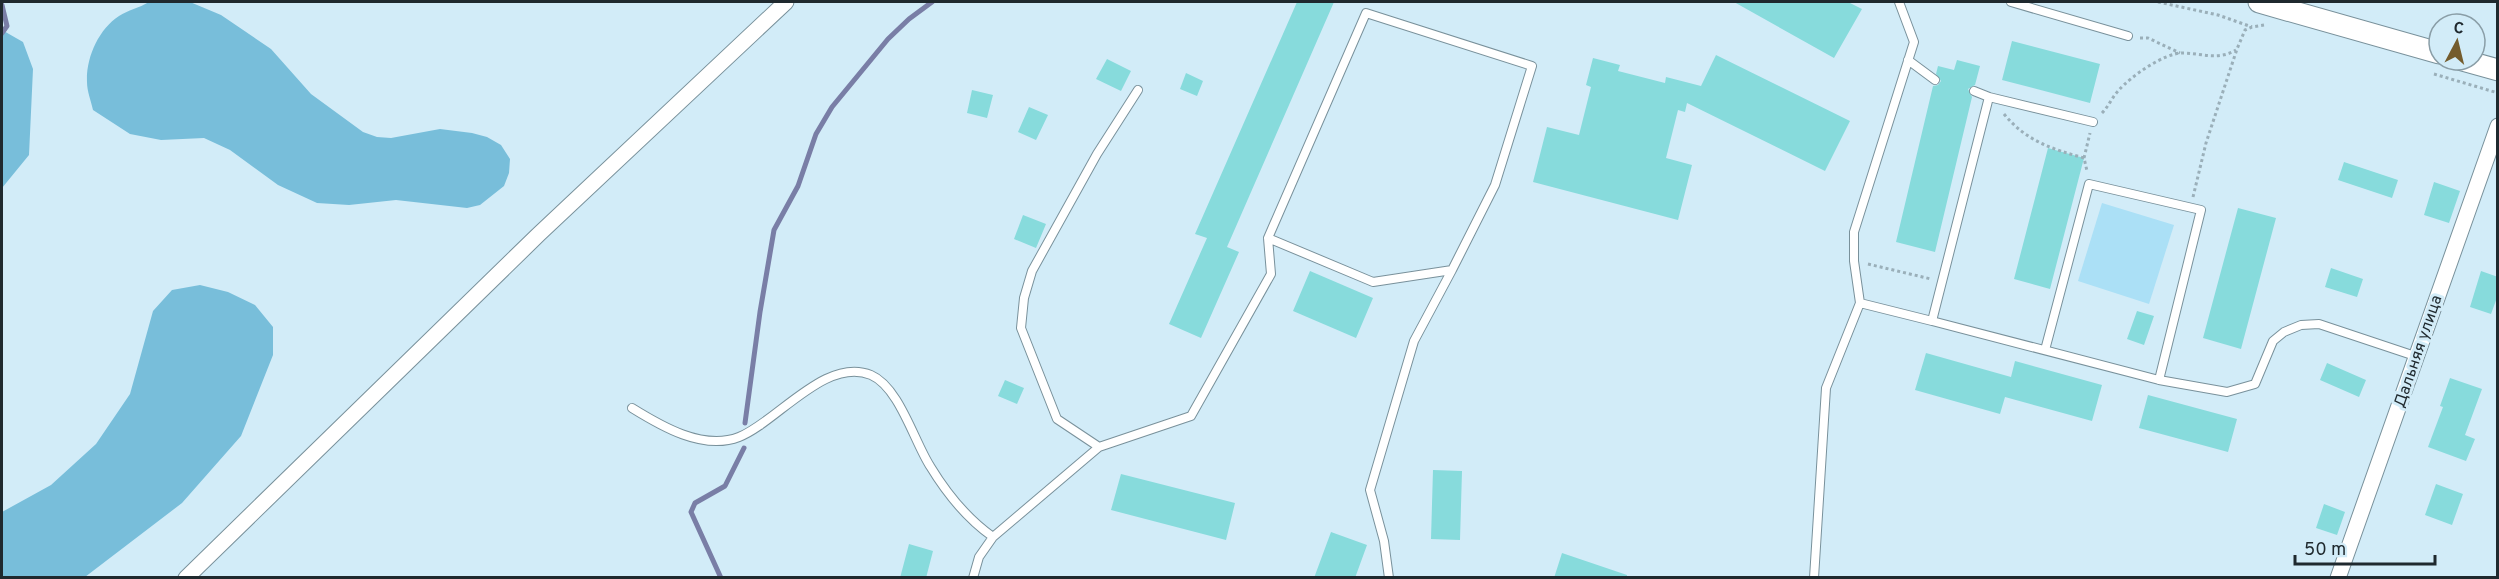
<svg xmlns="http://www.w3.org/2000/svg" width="2499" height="579" font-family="Overpass,sans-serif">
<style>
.green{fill:#abe0f6}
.forest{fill:#78beda}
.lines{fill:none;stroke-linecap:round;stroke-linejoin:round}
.stream{stroke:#797ea6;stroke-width:5}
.building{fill:#87dbdc}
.lane-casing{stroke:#79919b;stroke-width:10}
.street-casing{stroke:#79919b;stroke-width:17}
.secondary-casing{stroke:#79919b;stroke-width:23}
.path{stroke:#9aafb9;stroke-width:3;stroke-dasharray:3 3;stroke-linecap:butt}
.lane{stroke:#fff;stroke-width:8}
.street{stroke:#fff;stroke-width:15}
.secondary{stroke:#fff;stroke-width:21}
.labels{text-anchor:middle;stroke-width:6;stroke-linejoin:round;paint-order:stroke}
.street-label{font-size:16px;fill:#1f292e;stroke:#d2ecf8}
</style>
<rect width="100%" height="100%" fill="#d2ecf8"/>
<path class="green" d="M2102 203 2174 225 2149 304 2078 281Z"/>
<path class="forest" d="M149 2H190L221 15 271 49 311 94 363 132 377 137 391 138 440 129 472 133 487 137 501 145 510 159 509 173 504 186 480 205 467 208 396 200 349 205 317 203 278 185 230 150 204 138 161 140 130 134 93 110C91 101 87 91 87 82 86 57 99 29 119 16 128 10 139 8 149 2Z
M2 30 23 42 33 69 29 155 2 188Z
M200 285 228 292 255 305 273 327V355L241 436 182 503 85 577H2V512L51 485 96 444 130 394 153 311 172 290Z"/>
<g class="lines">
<path class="stream" d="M2 5 7 26 2 33
M745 423 760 312 774 230 798 186 816 134 832 107 888 39 909 19 932 2
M721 578 691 512 695 503 725 486 744 448"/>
</g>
<path class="building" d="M1297 2H1334L1227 247 1239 252 1201 338 1169 324 1207 238 1195 234Z
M1734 2H1848L1862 9 1834 58Z
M2012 41 2100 64 2090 103 2002 80Z
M1716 55 1850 121 1825 171 1687 103 1685 112 1678 110 1666 158 1692 165 1678 220 1533 182 1547 127 1579 135 1591 87 1586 85 1593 58 1620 65 1618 71 1665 83 1666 77 1701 86Z
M1107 59 1131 71 1121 91 1096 79Z
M1957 60 1980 66 1975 85 1968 89 1972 97 1935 252 1896 242 1933 86 1938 85 1941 81 1936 74 1938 66 1954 70Z
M1186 73 1203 81 1197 96 1180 89Z
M972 90 993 95 987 118 967 113Z
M1029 107 1048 115 1036 140 1018 132Z
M2048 148 2084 158 2050 289 2014 279Z
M2344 162 2398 180 2392 198 2338 180Z
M2434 182 2460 191 2449 223 2424 215Z
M2238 208 2276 218 2241 349 2203 338Z
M1023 215 1046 224 1036 248 1014 239Z
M2331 268 2363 279 2357 297 2325 287Z
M1310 271 1373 298 1356 338 1293 311Z
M2481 271 2498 277V295L2491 314 2470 307Z
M2137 311 2154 316 2144 345 2127 339Z
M1926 353 2011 377 2015 361 2102 385 2092 421 2005 397 2000 414 1915 390Z
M2327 363 2366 380 2359 397 2320 380Z
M2450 378 2482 389 2465 435 2475 439 2466 461 2428 447 2443 407 2440 406Z
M1005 380 1024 388 1017 404 998 396Z
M2148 395 2237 419 2228 452 2139 428Z
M1433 470 1462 471 1460 540 1431 539Z
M1121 474 1235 503 1226 540 1111 510Z
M2436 484 2463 494 2452 525 2425 515Z
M2324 504 2345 512 2337 535 2316 528Z
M1331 532 1367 545 1355 578H1314Z
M909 544 933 551 926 578H900Z
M1562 553 1627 575V578H1554Z"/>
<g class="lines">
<defs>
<path id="lane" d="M2011 2 2128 36
M1908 60 1935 80
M1989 97 2093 122
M1860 303 1932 321 1989 97 1974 91
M1932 321 2159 380 2227 392 2255 384 2273 341 2284 332 2301 325 2319 324 2415 356
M2045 350 2089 184 2201 210 2159 380
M632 408C661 426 703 451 739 437 777 422 826 356 871 375 899 387 914 441 930 466 947 494 966 518 993 537L1099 447 1191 416 1271 274 1268 238 1366 13 1532 66 1495 185 1452 270 1373 282 1268 238
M1099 447 1057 419 1021 328 1024 298 1032 271 1097 154 1138 90
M973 578 979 557 993 537
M1389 578 1384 541 1370 490 1414 341 1452 270
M1814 578 1826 388 1860 303 1854 261V232L1914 42 1899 2"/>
<path id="street" d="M186 578 539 234 786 2
M2338 578 2498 126"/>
<path id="secondary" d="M2259 2 2439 53
M2462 60 2498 70"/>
</defs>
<use href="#lane" class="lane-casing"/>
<use href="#street" class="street-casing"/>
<use href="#secondary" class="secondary-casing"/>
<path class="path" d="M2158 2 2218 15 2252 27
M2140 38H2148L2180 53
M2434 74 2498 93
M2102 113C2109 106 2112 97 2119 90 2130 77 2164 53 2182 53 2201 53 2218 61 2236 50
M2004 114C2026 141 2052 149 2084 158L2087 171
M2084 158 2090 133
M2193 197 2206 143 2237 49 2245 30 2252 27 2264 25
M1868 264 1931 279"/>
<use href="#lane" class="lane"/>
<use href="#street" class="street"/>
<use href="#secondary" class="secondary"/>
</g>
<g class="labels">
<g class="street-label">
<text transform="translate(2417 351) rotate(-71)" y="6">Дальняя улица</text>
</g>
</g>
<rect width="2499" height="579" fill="none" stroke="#1f292e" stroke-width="6"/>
<g transform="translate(2457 42) rotate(7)"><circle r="28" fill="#d2ecf8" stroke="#8a9ea7" stroke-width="1.5"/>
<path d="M0-4.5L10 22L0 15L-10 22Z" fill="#745c2d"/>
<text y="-9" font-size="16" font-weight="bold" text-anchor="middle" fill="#1f292e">С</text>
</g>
<path d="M2295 555v9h140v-9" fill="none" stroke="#1f292e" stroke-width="3"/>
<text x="2304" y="555" font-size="18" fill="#1f292e" stroke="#d2ecf8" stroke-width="4.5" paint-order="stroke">50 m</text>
</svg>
